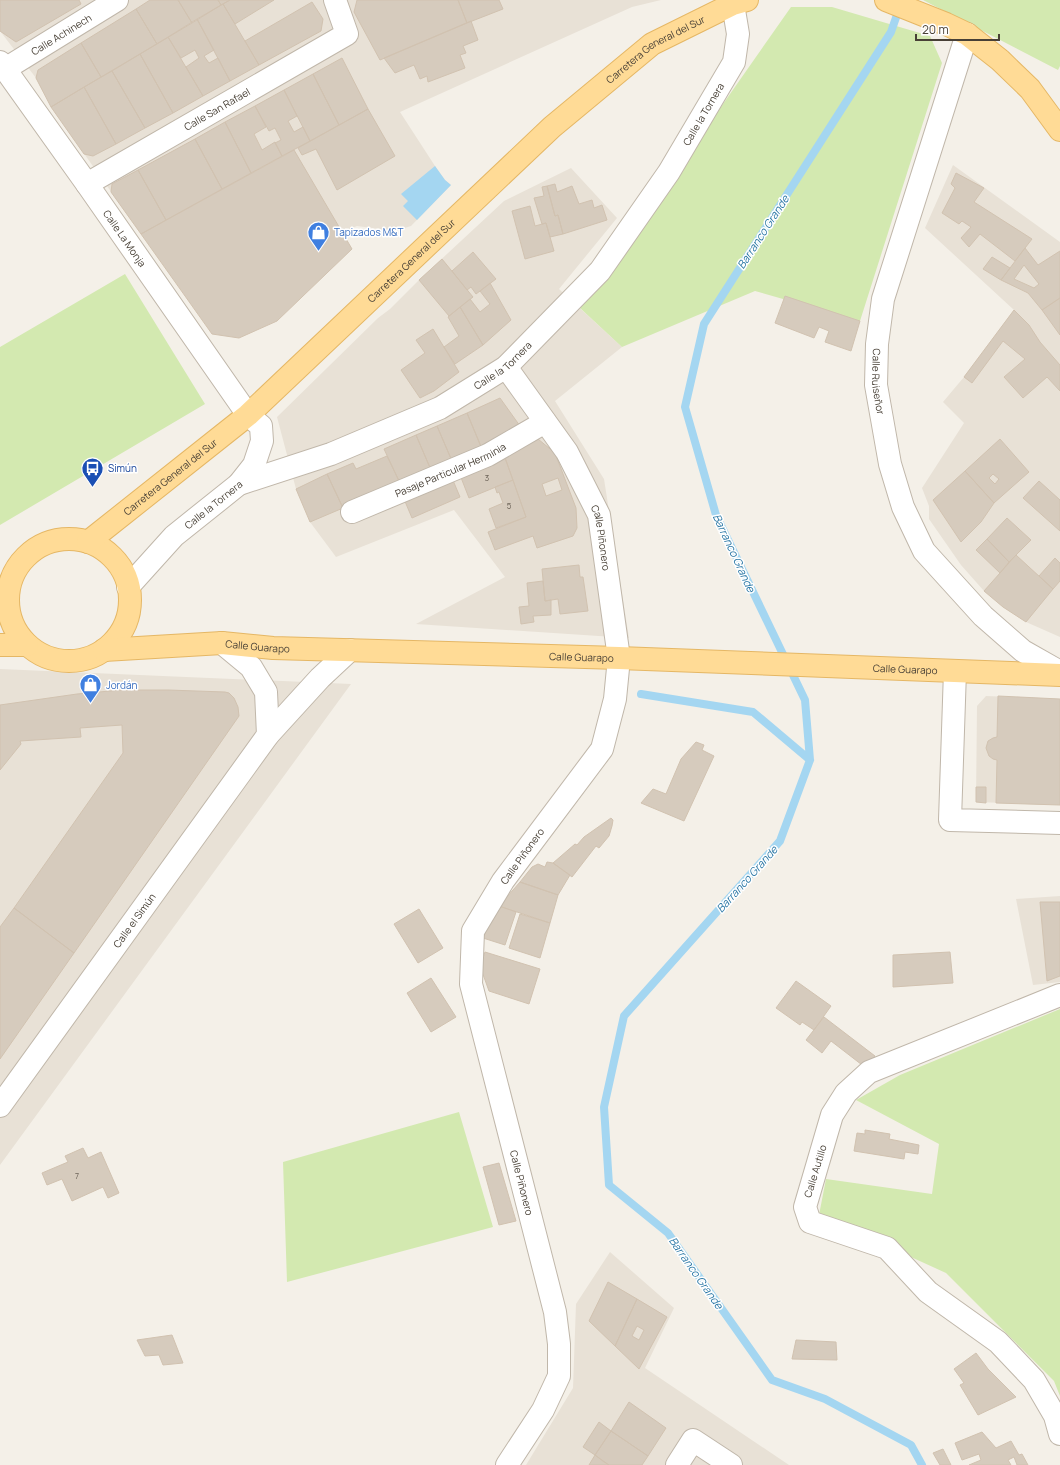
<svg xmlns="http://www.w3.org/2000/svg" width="1060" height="1465" font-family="Manrope,sans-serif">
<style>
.residential{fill:#e8e1d6}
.green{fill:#d3e9b0}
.water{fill:#a4d6f1}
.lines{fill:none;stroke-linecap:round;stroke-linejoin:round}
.stream{stroke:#a4d6f1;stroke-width:8}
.building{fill:#d6cbbd;stroke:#d1c2b0;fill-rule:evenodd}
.minor-casing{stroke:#c0b7aa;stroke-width:24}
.major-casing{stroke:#e5b765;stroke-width:24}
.minor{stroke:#fff;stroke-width:22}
.major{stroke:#ffdb96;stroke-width:22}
.labels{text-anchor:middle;stroke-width:3;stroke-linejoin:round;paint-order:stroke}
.number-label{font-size:8px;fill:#6c6358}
.street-label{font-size:10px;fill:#484036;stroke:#fff}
.shop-label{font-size:10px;fill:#366cbe;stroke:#fff;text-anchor:start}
.transit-label{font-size:10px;fill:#164399;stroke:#fff;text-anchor:start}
.water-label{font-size:11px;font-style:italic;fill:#2b78a6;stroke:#fff}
</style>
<rect width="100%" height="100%" fill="#f4f0e8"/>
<path class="residential" d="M0 0H661L632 7 400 112 435 166 445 180 451 185 411 226 395 231 357 226 342 232 293 150 141 234 51 107 36 78 0 31Z
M953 165 1060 242V637L1026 622 1003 607 984 591 961 565 929 519V506L922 488 964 423 943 402 964 377 1014 310 925 228Z
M571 168 617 218 559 289 622 347 555 401 604 479 629 638 416 624 505 577 454 510 336 557 310 522 296 489 277 417 378 318 390 309 419 280 504 201Z
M0 669 351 684 0 1165Z
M986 696 1060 699V805L976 802 977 706Z
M1060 896V982L1033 985 1016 899Z
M610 1252 674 1308 645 1368 789 1465H526L573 1388 576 1304Z"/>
<path class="green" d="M923 0H1060V66L1058 70Z
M791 7H832L930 36 942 63 860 321 755 291 622 347 580 308Z
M125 274 205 404 0 525V347Z
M1060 1009V1396L1054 1381 946 1273 819 1215 826 1179 932 1194 939 1144 856 1100 900 1075Z
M459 1112 493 1227 287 1282 283 1162Z"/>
<path class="water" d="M435 166 445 180 451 185 417 220 403 206 408 201 401 194Z"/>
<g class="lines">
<path class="stream" d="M900 6 891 32 704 324 685 407 716 515 805 700 810 760 780 841 624 1016 604 1107 609 1185 668 1233 772 1380 825 1399 911 1445 922 1465
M641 694 753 712 810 760"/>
</g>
<path class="building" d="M0 0H79L81 4 16 42 0 31Z
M150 0H178L192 23 157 44 136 9Z
M178 0H218L221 5 192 23Z
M218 0H230L221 5Z
M230 0H274L235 24 223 4Z
M357 0H458L467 23 380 60 354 12Z
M458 0H499L503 9 467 23Z
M312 2 323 19 321 31 259 65 245 41Z
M223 4 259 65 230 81 197 19Z
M136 9 157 44 101 77 81 43Z
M197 19 214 50 204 56 209 63 218 58 230 81 203 96 186 67 199 58 195 50 181 58 168 37Z
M471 21 478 40 463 46 466 53 460 55 465 68 428 82 427 76 420 79 414 65 395 73 384 58Z
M168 37 203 96 173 113 140 54Z
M81 43 101 77 51 107 36 78 38 70Z
M140 54 173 113 145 128 112 71Z
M342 58 368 109 339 125 313 74Z
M112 71 145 128 116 144 84 87Z
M313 74 339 125 310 141 284 90Z
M84 87 116 144 93 156 84 154 51 107Z
M284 90 297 116 288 121 294 132 303 127 310 141 282 156 275 143 281 140 275 128 269 131 255 106Z
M255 106 266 127 254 134 262 150 275 142 282 156 251 173 225 122Z
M368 109 395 156 337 190 316 149 302 155 298 148Z
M225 122 251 173 222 189 195 139Z
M195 139 222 189 166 220 138 170Z
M294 150 352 249 277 321 239 338 212 334 141 234Z
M138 170 166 220 141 234 111 192 112 184Z
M956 173 984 188 974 202 1032 239 1015 261 980 234 969 247 961 238 971 227 962 221 959 224 942 213 955 188 951 184Z
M555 184 557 192 572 186 579 204 592 200 594 208 602 205 607 220 563 234 558 215 555 216 547 186Z
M547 186 555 216 558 215 563 234 550 237 546 223 542 224 534 198 544 196 542 187Z
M530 206 535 226 546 223 554 251 525 259 512 211Z
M1025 248 1038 265 1060 251V298L1042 310 1028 293 1001 280ZM1024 265 1039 284 1034 288 1014 279Z
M473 252 496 279 476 294 471 287 467 290 452 271Z
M992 257 1010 268 1001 280 983 269Z
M442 259 473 297 449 316 419 280Z
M490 283 511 320 483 345 460 307 470 299 480 312 490 304 480 291Z
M785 296 860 321 851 351 825 342 829 331 819 327 814 338 775 323Z
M1060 298V335L1042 310Z
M460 307 483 345 455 364 444 347 459 336 448 317Z
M1014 310 1029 325 1040 342 1060 365V391L1047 377 1023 398 1004 377 1025 359 1003 341 972 383 964 377Z
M433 329 459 372 434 391 420 398 401 370 425 353 416 340Z
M500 398 520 426 482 449 467 413Z
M467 413 482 449 452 461 437 426Z
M437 426 452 461 431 470 416 435Z
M416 435 431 470 400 483 384 449Z
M538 439 555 453 576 508 577 528 573 536 537 548 533 536 495 550 488 532 526 517 504 455ZM558 478 562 490 546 496 542 484Z
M1000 439 1029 472 994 503 965 471ZM993 474 999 479 995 484 989 478Z
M504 455 513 480 469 498 460 475Z
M387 456 400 483 343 508 327 474 353 463 356 469Z
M965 471 994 503 981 522 961 542 933 500Z
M327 474 343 508 310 522 296 489Z
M452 478 460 497 412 518 404 499Z
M513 480 526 517 496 528 489 509 503 503 499 492 497 493 495 487Z
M1039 481 1060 500V531L1023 498Z
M1007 518 1031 540 1009 562 987 539Z
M987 539 1009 562 1000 573 976 550Z
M1016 555 1053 589 1026 622 1003 607 984 591Z
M1055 558 1060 563V581L1053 589 1039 576Z
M579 565 580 577H583L588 611 560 614 558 599 545 601 542 569Z
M543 581 545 601 551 600V615L533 616 534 622 521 624 519 607 529 606 527 583Z
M121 690H168L225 692 229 693 234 698 238 707 239 716 74 953 14 908 123 753 122 725 80 728 81 737 20 741 21 744 0 770V705L77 694Z
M998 696 1060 699V805L996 803 997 760 993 759 989 756 986 748 988 741 993 738 997 737Z
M696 742 704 745 702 750 714 756 684 821 641 803 653 789 666 794 681 759Z
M976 787H986V803L976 802Z
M611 818 613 820 612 826 609 836 599 848 596 846 572 877 553 863 575 844 577 845 584 837Z
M547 862 553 863 570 875 558 895 520 882 532 867 538 864 545 867Z
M520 882 558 895 550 923 499 906Z
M1040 902H1060V976L1047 981Z
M499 906 516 912 505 945 483 938 489 923Z
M14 908 74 953 0 1059V927Z
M419 909 443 948 418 963 394 924Z
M520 914 550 923 540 958 509 948Z
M485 952 540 969 529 1004 489 991 480 966Z
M950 952 953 983 893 987V955Z
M431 978 456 1017 431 1032 407 993Z
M796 981 831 1006 814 1030 802 1022 800 1025 776 1008Z
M824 1017 875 1056 866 1068 831 1041 822 1053 806 1040Z
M865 1130 890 1134 889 1139 919 1145 918 1154 905 1152 904 1159 854 1151 857 1133 865 1134Z
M83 1148 88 1158 101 1152 119 1193 108 1198 103 1187 72 1201 62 1179 47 1185 42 1173 68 1162 65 1156Z
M499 1163 516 1221 499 1225 483 1167Z
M608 1282 637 1299 615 1346 589 1321Z
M637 1299 667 1317 639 1369 615 1346ZM637 1326 644 1330 639 1340 632 1336Z
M172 1335 183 1363 163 1365 159 1355 145 1356 137 1340Z
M796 1340 836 1342 837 1360 792 1359Z
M976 1353 988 1369 1016 1397 978 1415 960 1385 964 1383 954 1369Z
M629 1402 666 1428 648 1456 611 1431Z
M599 1422 611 1431 595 1455 583 1447Z
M611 1431 648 1456 642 1465H609L595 1455Z
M982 1432 996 1448 1011 1441 1019 1455 1022 1454 1028 1465H1017L1014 1457 1008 1460 1011 1465H969L981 1460 979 1454 962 1460 955 1443Z
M943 1449 951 1465H940L933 1453Z
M595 1455 604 1462 609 1465H589Z"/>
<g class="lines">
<defs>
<g id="minor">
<path id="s1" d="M967 34 883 299 877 344 876 385 890 464 903 507 924 551 983 616 1023 651 1060 672"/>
<path id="s2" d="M0 62 87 184 248 415 261 426 262 441 254 465 239 484"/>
<path id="s3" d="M5 69 117 0"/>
<path id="s4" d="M87 184 347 34 335 0"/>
<path id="s5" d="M506 367 567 452 599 515 619 658 615 699 602 749 503 881 473 931 471 984 555 1312 559 1344V1376L543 1410 507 1465"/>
<path id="s6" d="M352 512 488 455 545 422"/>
<path id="s7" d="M128 587 174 536 239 484 331 454 440 408 506 367 600 271 669 172 734 62 738 34 733 4"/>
<path d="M222 643 251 667 266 692 268 735"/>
<path d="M955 671 950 820 1060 823"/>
<path d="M1060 995 869 1072 846 1093 832 1115 805 1207 810 1222 887 1248 928 1292 998 1342 1034 1380 1055 1416 1060 1434"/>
<path id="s8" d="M0 1106 268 735 320 678 350 650"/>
<path d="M677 1465 693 1440 731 1465"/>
</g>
<g id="major">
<path d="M886 0 946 24 967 34 1000 60 1030 89 1060 130"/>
<circle cx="69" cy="600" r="61"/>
<path id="s9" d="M88 542 248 415 552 127 652 44 733 4 747 0"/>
<path d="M0 645H27"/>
<path id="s10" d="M104 650 222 643 273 648 619 658 1060 675"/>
</g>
</defs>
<use href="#minor" class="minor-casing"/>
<use href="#major" class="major-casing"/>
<use href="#minor" class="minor"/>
<use href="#major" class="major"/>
</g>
<defs>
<symbol id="shop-pin" viewBox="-11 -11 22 30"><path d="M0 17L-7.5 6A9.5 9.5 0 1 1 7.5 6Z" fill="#3f7fe0" stroke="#fff"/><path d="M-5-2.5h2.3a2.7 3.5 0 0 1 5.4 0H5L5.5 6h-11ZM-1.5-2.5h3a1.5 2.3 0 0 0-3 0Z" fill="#fff"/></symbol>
<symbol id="bus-pin" viewBox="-11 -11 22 30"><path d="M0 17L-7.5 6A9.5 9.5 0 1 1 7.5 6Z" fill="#1a4fb4" stroke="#fff"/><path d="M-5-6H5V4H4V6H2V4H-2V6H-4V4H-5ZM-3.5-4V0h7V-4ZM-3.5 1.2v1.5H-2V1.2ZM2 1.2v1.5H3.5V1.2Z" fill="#fff"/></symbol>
</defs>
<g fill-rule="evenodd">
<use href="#shop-pin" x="306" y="220" width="25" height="34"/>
<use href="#bus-pin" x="80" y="456" width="25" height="34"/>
<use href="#shop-pin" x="78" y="672" width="25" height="34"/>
</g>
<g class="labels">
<g class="number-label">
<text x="487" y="481">3</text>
<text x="509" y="509">5</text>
<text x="77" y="1179">7</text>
</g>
<g class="street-label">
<text dy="4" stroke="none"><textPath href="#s3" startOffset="66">Calle Achinech</textPath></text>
<text dy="4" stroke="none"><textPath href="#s9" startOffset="753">Carretera General del Sur</textPath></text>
<text dy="4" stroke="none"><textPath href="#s4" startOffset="150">Calle San Rafael</textPath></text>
<text dy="4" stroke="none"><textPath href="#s7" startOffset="767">Calle la Tornera</textPath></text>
<text dy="4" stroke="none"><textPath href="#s2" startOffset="216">Calle La Monja</textPath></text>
<text dy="4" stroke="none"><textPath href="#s9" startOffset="429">Carretera General del Sur</textPath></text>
<text dy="4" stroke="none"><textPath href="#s7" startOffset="443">Calle la Tornera</textPath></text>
<text dy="4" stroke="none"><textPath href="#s1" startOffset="361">Calle Ruiseñor</textPath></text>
<text dy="4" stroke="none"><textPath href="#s6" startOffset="107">Pasaje Particular Herminia</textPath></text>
<text dy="4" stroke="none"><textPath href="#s9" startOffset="105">Carretera General del Sur</textPath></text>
<text dy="4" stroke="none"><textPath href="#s7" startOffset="119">Calle la Tornera</textPath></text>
<text dy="4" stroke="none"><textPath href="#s5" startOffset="198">Calle Piñonero</textPath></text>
<text dy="4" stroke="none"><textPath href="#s10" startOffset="154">Calle Guarapo</textPath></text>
<text dy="4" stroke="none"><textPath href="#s10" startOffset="478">Calle Guarapo</textPath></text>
<text dy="4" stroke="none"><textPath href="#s10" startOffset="802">Calle Guarapo</textPath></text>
<text transform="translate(522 856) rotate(-54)" y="4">Calle Piñonero</text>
<text dy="4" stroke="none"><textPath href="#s8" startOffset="229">Calle el Simún</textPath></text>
<text transform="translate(815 1171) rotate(-73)" y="4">Calle Autillo</text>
<text dy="4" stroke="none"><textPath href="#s5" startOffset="894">Calle Piñonero</textPath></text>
</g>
<g class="shop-label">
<text x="334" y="236">Tapizados M&amp;T</text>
<text x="106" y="689">Jordán</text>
</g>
<g class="transit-label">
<text x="108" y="472">Simún</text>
</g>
<g class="water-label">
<text transform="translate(763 232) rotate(-57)" y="4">Barranco Grande</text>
<text transform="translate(734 553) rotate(65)" y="4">Barranco Grande</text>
<text transform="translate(747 879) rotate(-48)" y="4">Barranco Grande</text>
<text transform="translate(696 1273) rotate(55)" y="4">Barranco Grande</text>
</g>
</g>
<path d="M916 34v6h83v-6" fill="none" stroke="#484036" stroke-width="2"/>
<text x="922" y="34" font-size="12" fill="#484036" stroke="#ffffff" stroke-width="3" paint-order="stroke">20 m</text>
</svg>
